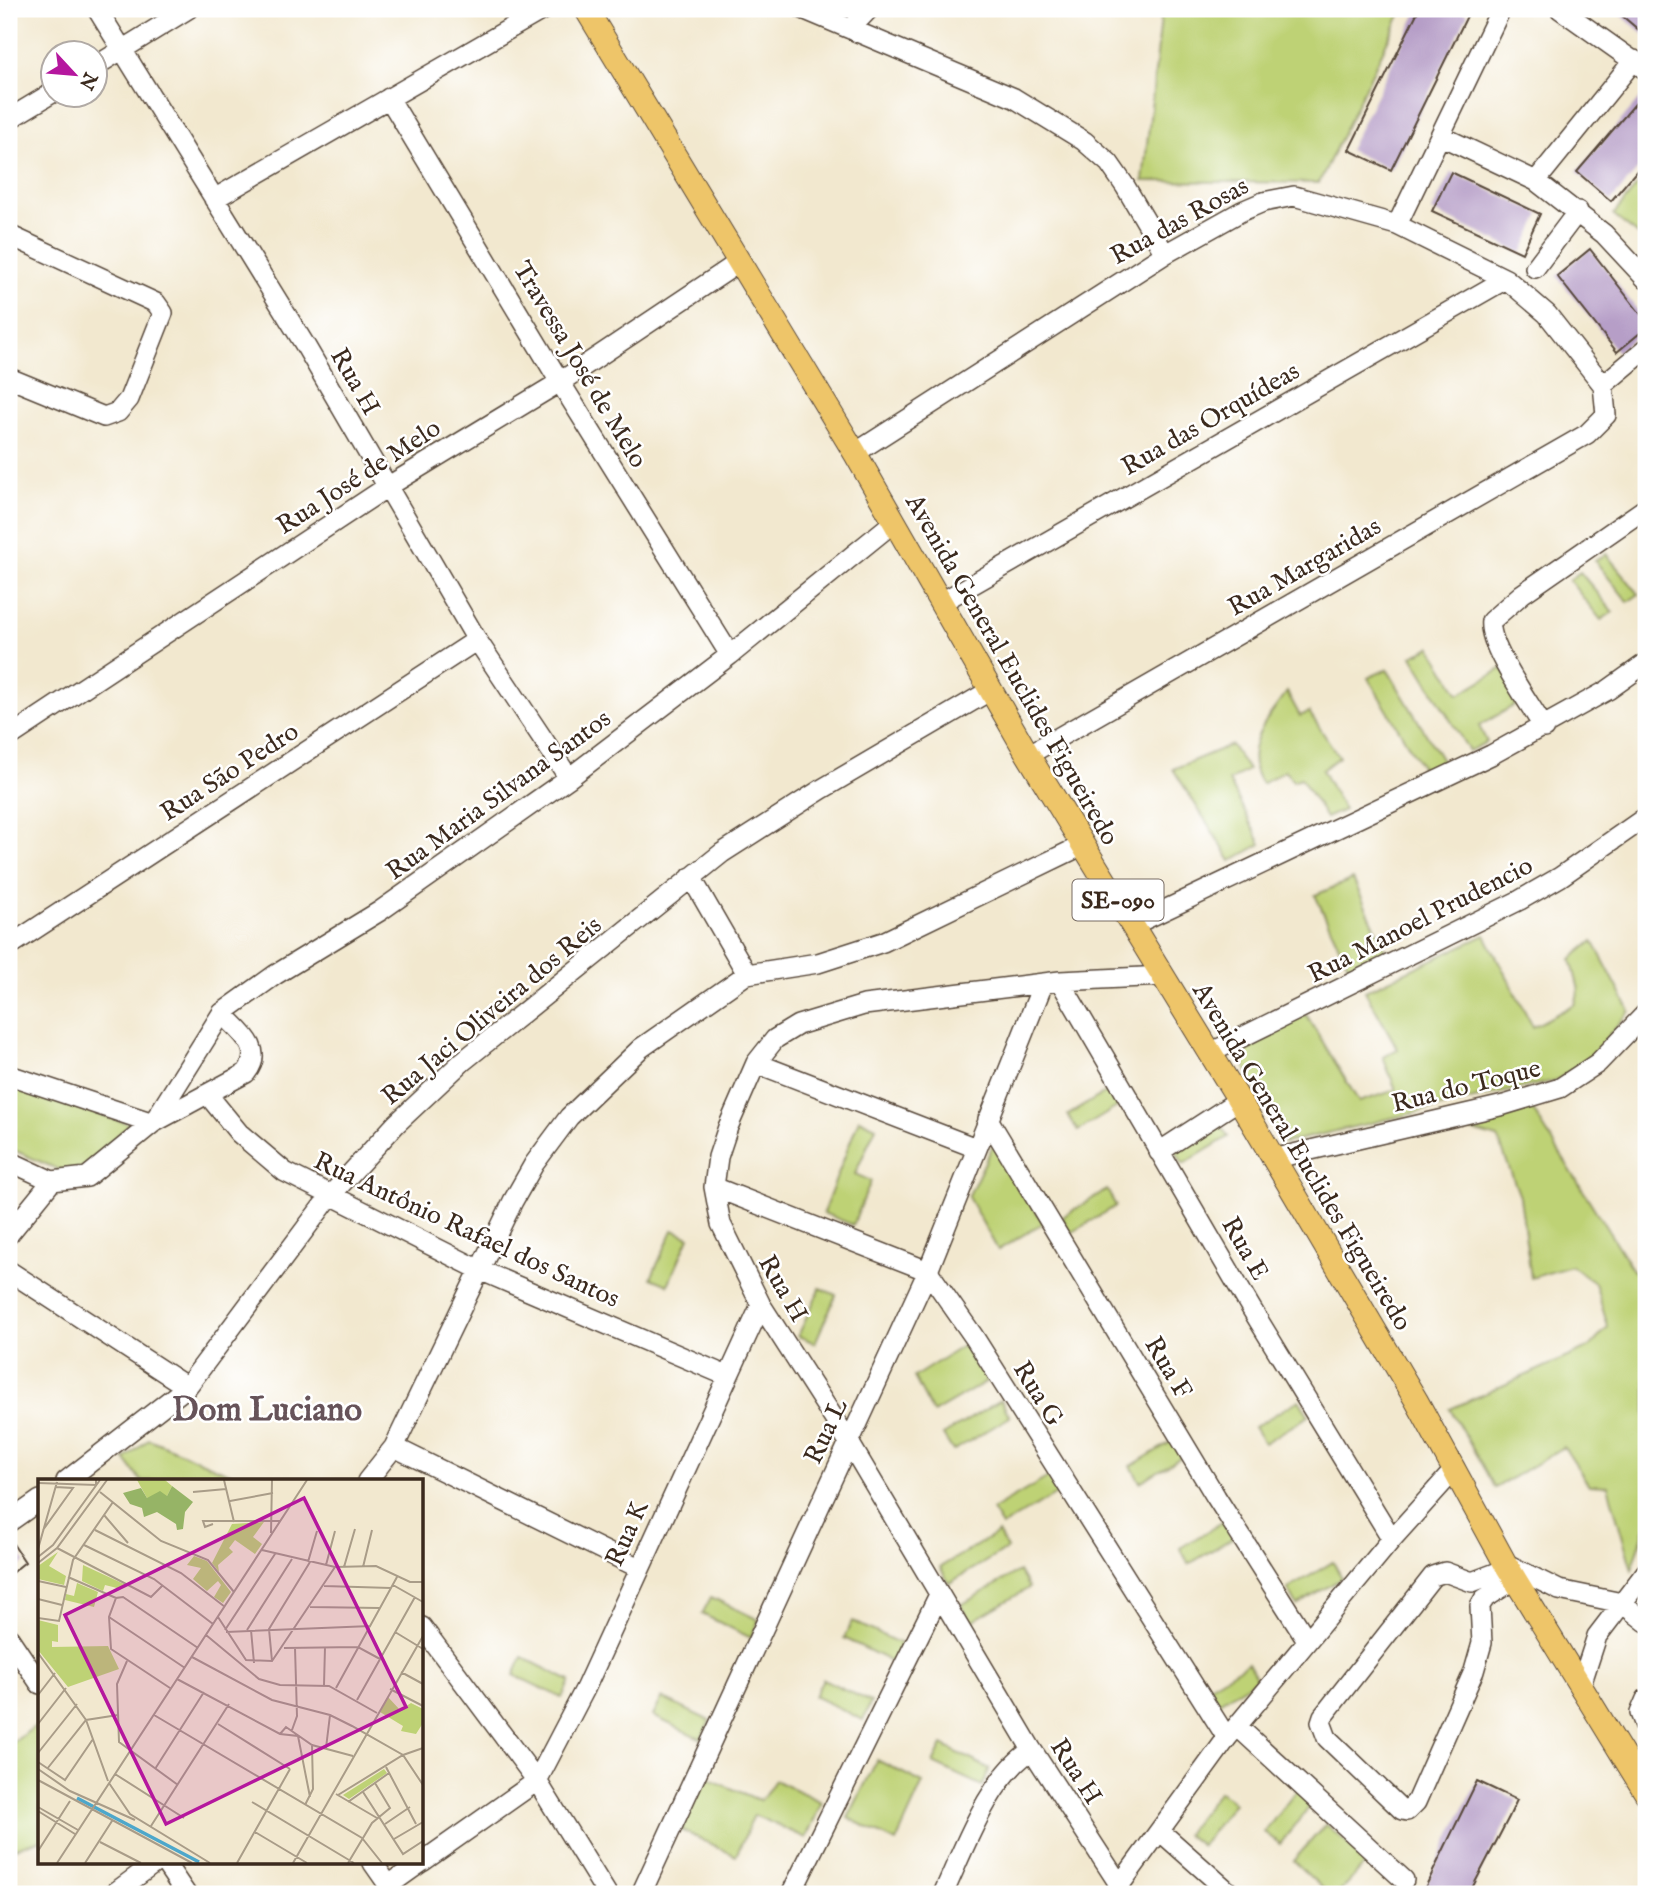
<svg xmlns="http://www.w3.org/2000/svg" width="1655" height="1903" font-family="'IM FELL English',serif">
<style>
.green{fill:#bed275;stroke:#7c7e4a;stroke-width:2}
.building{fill:#b69ec7}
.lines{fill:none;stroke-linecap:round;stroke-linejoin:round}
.minor-casing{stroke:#564639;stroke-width:22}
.major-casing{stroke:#564639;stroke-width:25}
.minor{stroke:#fff;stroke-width:19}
.major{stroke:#eec569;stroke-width:23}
.labels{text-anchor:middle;stroke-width:5;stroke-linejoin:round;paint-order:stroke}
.shield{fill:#fff;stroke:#766a62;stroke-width:2}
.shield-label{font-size:24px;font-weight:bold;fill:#3b2a1e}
.street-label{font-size:26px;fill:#3b2a1e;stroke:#fff}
.district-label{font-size:33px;font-weight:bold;fill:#665359;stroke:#fff}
.inset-river{fill:none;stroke:#4da7cb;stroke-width:3.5}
.inset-road{fill:none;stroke:#a99c88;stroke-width:2}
.view{fill:#b5179e;fill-opacity:0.15;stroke:#b5179e;stroke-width:3.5}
.inset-edge{fill:none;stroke:#3b2a1e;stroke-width:3.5}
</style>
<rect width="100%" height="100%" fill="#fff"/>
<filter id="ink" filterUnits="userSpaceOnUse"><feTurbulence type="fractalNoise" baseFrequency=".0143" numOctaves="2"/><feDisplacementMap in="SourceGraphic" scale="14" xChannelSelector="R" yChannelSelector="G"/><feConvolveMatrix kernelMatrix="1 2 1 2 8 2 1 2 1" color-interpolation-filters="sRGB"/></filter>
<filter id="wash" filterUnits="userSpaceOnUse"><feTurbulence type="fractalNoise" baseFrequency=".00686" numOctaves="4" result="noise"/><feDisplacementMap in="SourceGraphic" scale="28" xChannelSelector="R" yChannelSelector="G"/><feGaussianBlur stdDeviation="1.57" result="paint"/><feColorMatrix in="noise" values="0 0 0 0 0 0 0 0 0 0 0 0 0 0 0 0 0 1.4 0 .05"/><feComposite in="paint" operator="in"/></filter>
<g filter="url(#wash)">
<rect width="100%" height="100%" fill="#f2e8cf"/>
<path class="green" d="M1162 9H1403L1319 183 1143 181Z
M1646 175V241L1613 215Z
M1606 554 1639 594 1628 602 1595 561Z
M1580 572 1613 612 1601 620 1569 580Z
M1431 647 1459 694 1503 668 1520 702 1479 726 1487 742 1469 751 1412 656Z
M1387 669 1444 764 1425 773 1368 678Z
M1287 692 1300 716 1309 712 1339 757 1322 770 1344 810 1326 818 1301 778 1293 781 1285 770 1262 784C1239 750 1266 720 1287 692Z
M1231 745 1248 770 1229 781 1261 844 1231 861 1173 769Z
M1353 879 1387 953 1350 969 1315 895Z
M1485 935 1533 1027 1575 1004 1579 990 1571 959 1593 941 1630 1011 1591 1056 1557 1080 1284 1143 1238 1053 1306 1014 1359 1102 1396 1090 1383 1057 1398 1049 1365 991Z
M9 1085 130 1124 85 1167 66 1173 9 1148Z
M1113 1088 1122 1104 1078 1131 1068 1115Z
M1531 1107 1632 1269 1646 1285V1525L1632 1570 1608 1486 1589 1485 1564 1447 1495 1488 1450 1409 1590 1347 1608 1327 1595 1283 1571 1266 1531 1278 1520 1197 1498 1138 1452 1126Z
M859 1119 876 1127 855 1174 871 1181 853 1225 823 1213Z
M1218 1121 1228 1137 1183 1164 1174 1148Z
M996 1139 1043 1223 998 1250 968 1197Z
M1107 1190 1116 1206 1071 1233 1062 1217Z
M673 1230 689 1237 668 1285 651 1278Z
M820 1288 836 1295 815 1343 798 1336Z
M967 1343 991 1379 933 1413 914 1377Z
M1001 1400 1010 1417 953 1451 943 1435Z
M1299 1400 1309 1416 1264 1443 1254 1427Z
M149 1439 236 1476 228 1481H141L125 1459Z
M1176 1439 1185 1455 1140 1482 1131 1466Z
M1050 1476 1060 1492 1002 1526 992 1510Z
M1224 1521 1234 1537 1189 1564 1180 1548Z
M998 1533 1007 1549 949 1583 940 1567Z
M1333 1562 1342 1578 1297 1605 1288 1589Z
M1019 1571 1029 1588 971 1622 961 1605Z
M711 1597 759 1620 751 1638 702 1614Z
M852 1621 901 1644 892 1662 844 1638Z
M522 1657 570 1681 562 1698 514 1675Z
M1248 1663 1257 1679 1212 1706 1203 1690Z
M823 1679 871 1702 863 1720 814 1696Z
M662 1698 710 1721 701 1739 653 1716Z
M40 1723V1840L9 1850V1745Z
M942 1745 990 1769 982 1786 933 1763Z
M877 1760 923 1783 896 1842 848 1818Z
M705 1777 761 1801 775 1780 822 1802 806 1838 754 1815 736 1856 681 1830Z
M1298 1789 1313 1802 1280 1844 1264 1832Z
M1219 1791 1234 1803 1201 1846 1186 1834Z
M1326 1824 1367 1862 1338 1894H1329L1293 1861Z"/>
<g id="blocks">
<path class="building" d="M1419 9H1457L1468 14 1391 170 1349 150Z
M1614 9H1646V36Z
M1646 91V160L1611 201 1577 172Z
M1451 172 1540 214 1522 253 1432 211Z
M1590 249 1646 321V328L1617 352 1557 276Z
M9 1538 25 1562 9 1575Z
M1477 1781 1517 1800 1509 1817 1469 1894H1422Z"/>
</g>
</g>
<g filter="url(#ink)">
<use href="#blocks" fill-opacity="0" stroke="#564639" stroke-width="2"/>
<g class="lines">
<defs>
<path id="minor" d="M97 9 305 345 477 640 569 778
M803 9 1014 98 1084 141 1109 163 1125 186 1165 254
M1560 9 1646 70
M850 29 869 9
M94 67 188 9
M389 98 560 382 730 655
M9 119 52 93
M1441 136 1536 181 1604 234 1646 279
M1536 181 1634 60
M214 199 544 9
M1397 225 1501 9
M9 235 156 303 163 313 129 399 118 412 104 417 9 378
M1535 268 1578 211
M1603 385 1646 349
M855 453 1165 254 1242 211 1263 202 1294 196 1397 225 1506 279 1547 314 1603 385 1606 415 1587 434 1028 755
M940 603 1506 279
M1544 728C1531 705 1487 645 1491 621L1522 594 1646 508
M9 737 387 487 560 382 738 263
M691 877 747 974
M1133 925 1491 755 1608 690 1646 663
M9 946 477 640
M1060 981 1251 1308 1392 1539
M1210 1053 1520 900 1560 877 1646 817
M756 1063 976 1148
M9 1075 153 1123 222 1013 275 975 380 911 569 778 730 655 894 522
M208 1095 239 1133 285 1172 482 1271 727 1376
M988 1119 1216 1497 1307 1640
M1159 1152 1239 1100
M1272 1159 1504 1105 1560 1088 1598 1063 1646 1013
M9 1161 52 1181
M714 1187 928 1271 974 1337 1227 1738
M9 1234 52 1181 87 1177 153 1123 246 1073C266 1048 239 1031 222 1013
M9 1271 187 1387
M394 1447 639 1568
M66 1481 187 1387 330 1196 396 1124 462 1062 722 853 822 789 991 690
M367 1481 394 1447 513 1201 534 1164 569 1117 641 1048 747 974 818 963 883 942 1083 845
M9 1522 40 1500
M1505 1563 1559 1590 1622 1603 1646 1622
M1509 1568 1472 1582 1445 1572 1433 1576 1323 1716 1321 1722 1327 1738 1402 1810 1407 1811 1416 1802 1474 1671 1482 1643 1480 1606 1484 1599 1515 1579
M422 1627 537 1781 607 1894
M9 1638 40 1684
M1580 1688 1597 1636 1646 1572
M1646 1699 1640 1713 1646 1728
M1237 1726 1404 1880
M1161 1832 1231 1894
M422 1862 537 1781 585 1689 761 1305
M165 1863 186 1894
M373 1863 394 1893
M1119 1884 1032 1750 849 1442 761 1305 721 1224 714 1187 718 1157 728 1127 756 1063 775 1039 798 1025 864 1005 1060 981 1164 976
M389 1885 420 1863
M1114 1893 1227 1738 1392 1539 1455 1469
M113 1894 155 1863
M641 1894 928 1271 1043 984
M791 1894 938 1597
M943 1894C964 1849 989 1777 1032 1750"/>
<path id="major" d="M586 9 855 453 1028 755 1239 1100 1416 1400 1505 1563 1646 1793"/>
</defs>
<use href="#minor" class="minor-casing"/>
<use href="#major" class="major-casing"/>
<use href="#minor" class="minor"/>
<use href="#major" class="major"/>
</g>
</g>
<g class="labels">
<rect class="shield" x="1072.5" y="879.5" width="91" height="41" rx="5"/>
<g class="shield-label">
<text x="1118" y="908">SE-090</text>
</g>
<g class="street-label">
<text transform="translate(1179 220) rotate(-29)" y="9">Rua das Rosas</text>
<text transform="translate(581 364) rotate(59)" y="9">Travessa José de Melo</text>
<text transform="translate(356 381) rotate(60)" y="9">Rua H</text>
<text transform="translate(1210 418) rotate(-30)" y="9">Rua das Orquídeas</text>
<text transform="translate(358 476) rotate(-33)" y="9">Rua José de Melo</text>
<text transform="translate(1304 566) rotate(-30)" y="9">Rua Margaridas</text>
<text transform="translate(1013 669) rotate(60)" y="9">Avenida General Euclides Figueiredo</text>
<text transform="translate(229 771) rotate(-33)" y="9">Rua São Pedro</text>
<text transform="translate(498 794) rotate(-36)" y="9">Rua Maria Silvana Santos</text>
<text transform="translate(1420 919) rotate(-27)" y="9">Rua Manoel Prudencio</text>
<text transform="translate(491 1010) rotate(-40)" y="9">Rua Jaci Oliveira dos Reis</text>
<text transform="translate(1466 1085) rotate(-14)" y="9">Rua do Toque</text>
<text transform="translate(1303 1156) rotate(59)" y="9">Avenida General Euclides Figueiredo</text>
<text transform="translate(467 1229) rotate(25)" y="9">Rua Antônio Rafael dos Santos</text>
<text transform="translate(1246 1248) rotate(60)" y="9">Rua E</text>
<text transform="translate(784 1288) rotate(60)" y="9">Rua H</text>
<text transform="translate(1169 1367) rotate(59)" y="9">Rua F</text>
<text transform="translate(1039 1393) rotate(58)" y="9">Rua G</text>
<text transform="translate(825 1431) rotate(-65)" y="9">Rua L</text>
<text transform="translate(626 1533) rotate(-66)" y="9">Rua K</text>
<text transform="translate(1077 1771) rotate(57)" y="9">Rua H</text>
</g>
<g class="district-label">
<text x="267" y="1420">Dom Luciano</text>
</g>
</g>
<g transform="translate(38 1479)">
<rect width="385" height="385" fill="#f2e8cf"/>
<path d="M99 1H127L134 7 129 17 109 19ZM226 43 215 58 224 65 217 75 197 61 191 69 195 73 180 86 181 93 174 84 194 45ZM20 73 11 87 28 97 26 106 0 100V87ZM156 77 169 82 193 113 185 124 176 118 183 106 180 102 169 112 155 100 163 89 149 86ZM45 86 88 106 83 110 67 106 65 112 44 102ZM39 104 60 113 56 128 27 121 28 115 36 117ZM0 141 20 146V163L14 162V168L70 167 81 190 30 208 0 171ZM350 218 362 231 373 224 385 230V244L378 255 363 252 365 247 342 233ZM346 290 349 294 311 320 305 316Z" fill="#bed275"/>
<path d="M134 7 155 23 147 33 145 50 139 51 138 45 119 33 106 38 104 29 92 25 85 14 103 9 109 19 122 12 129 17Z" fill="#96b466"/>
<path class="inset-river" d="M39 319 161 383"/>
<path class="inset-road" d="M186 1 196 43M0 4 58 6V1M62 13 123 62 170 81 196 113M155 13 188 10M192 22 235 14M66 36 90 64M175 45 167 48 165 42H243M5 51 35 9 17 8M57 51 143 94 187 128M233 54 234 1M46 66 116 100 175 145M19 69 113 118 125 106M0 70 19 3M224 71 297 88 338 87 372 103H385M0 78 15 66 62 1M270 83 279 52M0 84 19 69 69 1M288 86 297 52M306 88 317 50M325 88 334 51M30 98 78 119M0 102 28 108M355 106 385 123M286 107 353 109M0 120 24 126M272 128 342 129M71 138 147 189M180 138 208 181 234 182 297 88M0 139 21 142 35 81 75 23M187 151 237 75M209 151 254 80M213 151 216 184M188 153 333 147M357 153 385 170M168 156 221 200 242 206 291 207 339 234M246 169 320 168 342 180M0 174 48 241 70 302M154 178 234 221 292 236 314 247 365 276 385 306M89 182 79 205 81 263 140 306M234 182 231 150 272 83M363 193 385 205M139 200 242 255 260 257 272 318M286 206 287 168M132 209 73 170 71 138 78 119 85 118 160 169M298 209 359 98M352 210 385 227M0 216 17 194M319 221 377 118M116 236 324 359 344 384M0 245 28 209M180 245 252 290M254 251 259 237 257 169M242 255 248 248 274 266 315 277M288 269 292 236M0 274 39 225M0 283 27 301 55 260M348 288 378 345M0 290 32 312 97 341M9 290 48 241 80 236M117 290 166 213M77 295 146 339M0 301 154 384M71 304 92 335 172 384M325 313 365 375 385 362M298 315 339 339M300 316 365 276 385 269M214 323 316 384M310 323 351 294M267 326 275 310 274 266M0 328 40 351M0 332 37 355M347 345 372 328M113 347 191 225M217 353 269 384M356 360 385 343M62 363 103 384M0 372 32 322M19 384 269 1M47 384 74 342M199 384 252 290M255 384 385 157M310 384 334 344 352 329 337 304"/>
<path class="view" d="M266 19 368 228 128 345 27 136Z"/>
<rect width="385" height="385" class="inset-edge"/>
</g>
<rect width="1655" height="1903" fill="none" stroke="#fff" stroke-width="35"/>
<g transform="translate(74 74) rotate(116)"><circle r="33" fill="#ffffff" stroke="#b1aaa5" stroke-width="2"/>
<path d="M0-5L12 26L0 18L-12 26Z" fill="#b5179e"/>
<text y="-10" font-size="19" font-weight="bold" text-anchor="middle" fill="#3b2a1e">N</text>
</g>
</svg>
